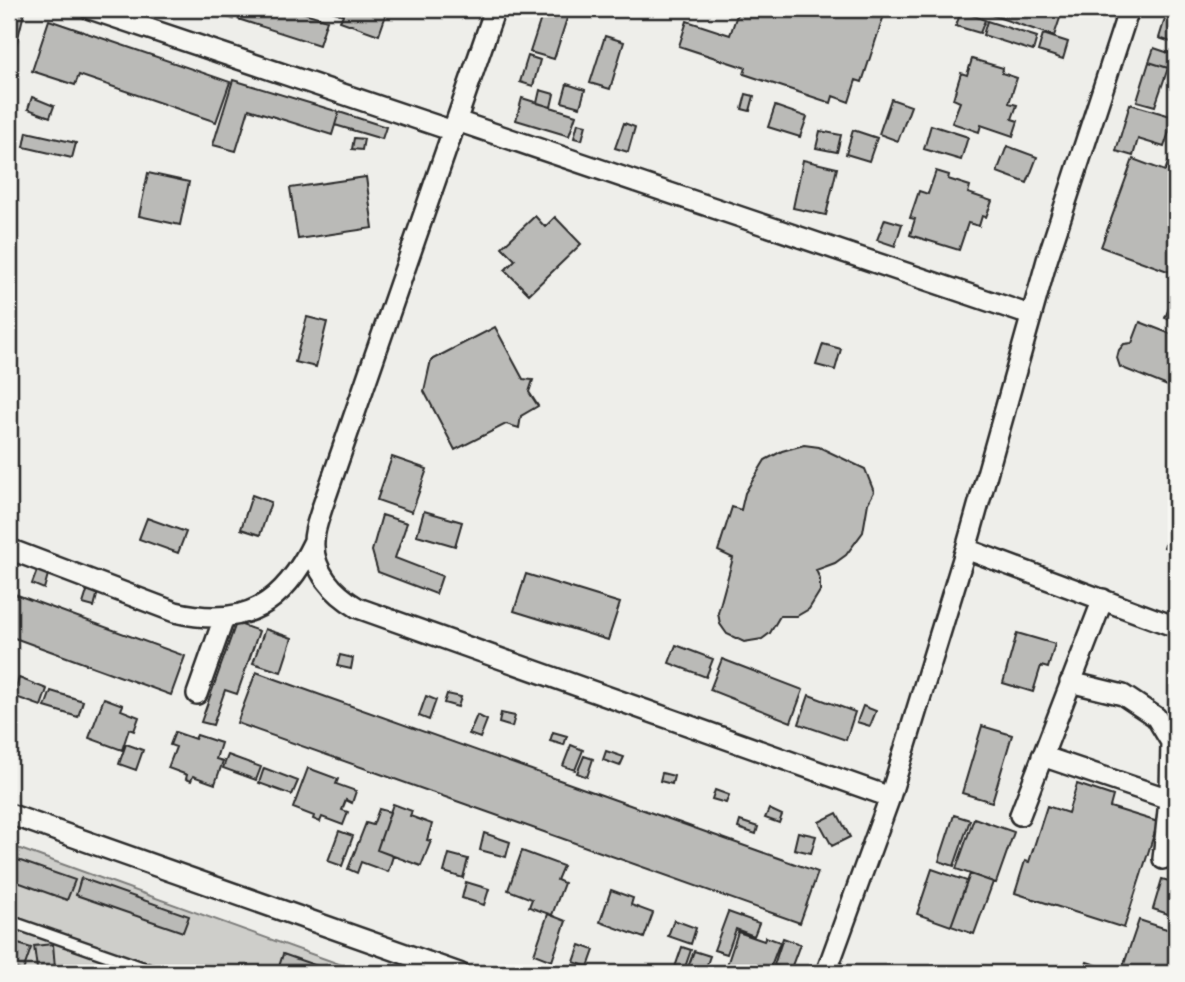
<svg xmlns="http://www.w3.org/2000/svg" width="1185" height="982" font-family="'Gochi Hand',sans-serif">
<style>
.green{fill:#cececa;stroke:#7c7c7a;stroke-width:2}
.building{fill:#babab7;stroke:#2b2b2b;stroke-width:2}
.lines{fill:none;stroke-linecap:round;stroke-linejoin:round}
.lane-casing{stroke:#2b2b2b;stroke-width:15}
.street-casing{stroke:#2b2b2b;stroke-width:24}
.lane{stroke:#f6f6f2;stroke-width:10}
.street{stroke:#f6f6f2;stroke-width:19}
</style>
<rect width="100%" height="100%" fill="#eeeeea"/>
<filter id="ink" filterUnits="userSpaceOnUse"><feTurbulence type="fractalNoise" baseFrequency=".0143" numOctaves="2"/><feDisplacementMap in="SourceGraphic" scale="14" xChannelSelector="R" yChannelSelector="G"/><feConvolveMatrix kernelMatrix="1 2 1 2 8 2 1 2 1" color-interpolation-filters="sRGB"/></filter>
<g filter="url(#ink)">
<path class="green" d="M9 845 364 973H9Z"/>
<path class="building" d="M9 9 24 13 14 54 9 53Z
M204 9H236L233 19Z
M241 9H292L327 20 319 45 238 19Z
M326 9H388L379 35 340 21 343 15Z
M544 9H559L569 12 554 59 530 52Z
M739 9H886L862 82 856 80 849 102 833 96 831 103 744 74 746 68 679 46 687 21 730 35Z
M973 9H1063L1054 36Z
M1168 9H1176V35L1174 43 1159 38Z
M961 11 985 20 980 33 956 26Z
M49 20 230 82 216 122 79 75 75 85 32 71Z
M987 21 1037 37 1033 51 983 35Z
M1043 34 1068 42 1063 59 1038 51Z
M605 36 624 42 610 89 590 83Z
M1154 48 1172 54 1168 68 1149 62Z
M528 56 540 60 533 86 520 82Z
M972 59 1003 68 1002 73 1017 78 1009 103 1017 105 1012 119 1018 121 1013 136 981 125 979 132 952 123 960 102 953 99 961 73 967 75Z
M1149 62 1168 68 1155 106 1137 101Z
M233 80 339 112 332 135 249 109 236 151 213 145Z
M567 84 585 90 580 107 562 102Z
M540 90 554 94 551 107 537 103Z
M746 94 754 96 750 111 742 109Z
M32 97 54 106 50 117 28 109Z
M522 98 576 115 569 136 516 120Z
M891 99 911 106 898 141 879 134Z
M1130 104 1174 117 1164 147 1138 139 1133 156 1116 151Z
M775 106 807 117 800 137 768 127Z
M339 112 386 127 382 139 335 125Z
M578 123 586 125 582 140 574 138Z
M624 123 635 127 628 152 615 148Z
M931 125 968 137 961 160 924 149Z
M853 130 877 138 869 161 846 154Z
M820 131 841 135 837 152 816 148Z
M27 132 76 143 72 158 24 147Z
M354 138 364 139 362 150 352 149Z
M1007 146 1037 157 1027 183 997 172Z
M1171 155 1176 157V274L1101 247 1133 159 1165 171Z
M803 160 837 168 826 215 793 208Z
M936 171 949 175 948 179 970 186 968 193 992 201 986 217 982 216 979 226 968 223 959 250 910 235 915 219 910 218 919 191 928 194Z
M148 173 189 182 180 225 139 216Z
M366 177 373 228 298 239 290 188Z
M535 216 545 227 555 217 581 244 529 294 505 270 515 260 502 247Z
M885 219 902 224 895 246 877 240Z
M1173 298 1176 299V322L1165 318Z
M307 317 327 322 316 367 295 362Z
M1140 322 1176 336 1175 389 1120 367 1117 358 1119 350 1124 344 1132 343Z
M495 327 523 379 533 380 529 392 538 406 521 416 519 428 506 424 455 450 424 391 431 360Z
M823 344 841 349 835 370 816 365Z
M804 445 819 447 865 469 874 492 868 503 863 532 846 555 835 563 816 570 820 579V591L809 609 797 616H780L770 633 762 639 744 642 727 634 720 624 718 613 733 558 718 551 732 507 741 510 745 493 765 460 782 451Z
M392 457 427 469 412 512 377 500Z
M252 495 271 502 260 535 241 529Z
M424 511 462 522 455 546 417 535Z
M1176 511V551L1164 547Z
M382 515 407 523 395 558 442 576 436 594 378 572 372 551Z
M147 518 186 532 178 553 139 539Z
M38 568 49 571 44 589 32 584Z
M526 574 620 603 608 640 514 611Z
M89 585 99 588 94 607 83 604Z
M9 592 185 656 171 695 9 636Z
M236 623 259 631 237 694 225 690 213 725 201 722Z
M265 629 292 638 281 672 253 663Z
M1017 633 1055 644 1048 668 1041 666 1033 692 1003 683Z
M676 645 713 659 706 677 669 663Z
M340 655 353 658 351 669 337 666Z
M722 659 803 690 791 722 710 690Z
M256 672 818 872 800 923 237 723Z
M19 678 47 689 41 706 13 696Z
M51 691 83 701 78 717 45 707Z
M447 694 461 697 458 707 444 703Z
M809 695 855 712 846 740 799 724Z
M426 696 436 700 429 720 419 716Z
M104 698 123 705 121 710 139 717 134 731 129 729 122 750 89 738Z
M863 706 876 711 870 726 857 722Z
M501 713 515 716 512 727 499 723Z
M477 715 487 720 480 738 469 734Z
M982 726 1012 735 992 802 962 793Z
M175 732 195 739 197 735 221 743 216 759 223 761 215 784 193 776 191 781 186 779 187 775 168 768 176 747 170 745Z
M553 732 567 736 564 745 550 741Z
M126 744 143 750 136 770 119 764Z
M571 745 583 750 575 770 563 766Z
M606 751 624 757 620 766 603 760Z
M228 755 261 767 256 780 223 768Z
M584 756 593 759 587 777 577 773Z
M264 768 298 781 292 795 259 783Z
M308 768 338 779 336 784 356 791 352 803 346 800 342 810 348 812 343 825 322 817 320 822 313 819 314 816 293 808Z
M662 773 674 776 672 784 660 781Z
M1077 784 1113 796 1110 807 1158 822 1124 928 1015 893 1025 861 1029 862 1047 806 1068 813Z
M715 790 729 795 726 803 712 799Z
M393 804 412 811 410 816 432 824 427 840 431 841 421 866 377 850Z
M379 809 390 812 377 850 393 856 388 872 361 862 357 873 348 869 366 823 373 825Z
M769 809 782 815 779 823 765 818Z
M837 813 850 837 832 846 819 822Z
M954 815 970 820 954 866 939 861Z
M974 818 1014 832 996 883 956 869Z
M740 821 758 827 756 834 738 828Z
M339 831 353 836 342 866 328 861Z
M798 832 816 836 811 853 794 849Z
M484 833 510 842 506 857 480 850Z
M522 851 563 866 557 880 564 883 552 915 529 907 532 899 508 890Z
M449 854 468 859 463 878 444 872Z
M9 857 75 880 67 900 9 879Z
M932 869 967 881 951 926 917 914Z
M970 874 993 882 974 934 951 926Z
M81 878 189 916 183 932 76 895Z
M1162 879 1176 883 1174 916 1153 909Z
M466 882 489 889 484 905 462 898Z
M611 890 633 898 631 905 653 913 644 938 600 922Z
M728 912 759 923 754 936 736 929 727 954 714 950Z
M548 914 566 921 552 961 534 954Z
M674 920 696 928 691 944 668 936Z
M1139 920 1176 932V973H1121Z
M738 932 764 941 766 937 780 942 769 971 775 973H732L725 971Z
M783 938 800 944 790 971 774 965Z
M9 941 31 948 23 971 9 966Z
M53 944 55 968 37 969 34 946Z
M580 945 594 950 588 967 574 962Z
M682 947 691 950 683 973H673Z
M694 951 710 956 704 973 693 971V973H686Z
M283 954 337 973H277Z
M1087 962 1112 970 1111 973H1083Z
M9 966 23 971 30 973H9Z"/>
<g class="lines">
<defs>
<path id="lane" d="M9 921 158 973"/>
<path id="street" d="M90 9 453 131
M495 9 322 508C319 518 314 530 314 541 312 571 334 594 358 608L890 797
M457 121 1030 315
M9 549 175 612C245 629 284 604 314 541
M966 549 1176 627
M1070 682 1123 695 1156 717 1171 742 1170 791 1163 859
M197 694 224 618
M1042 756 1169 799
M9 814 459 973
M1020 815 1103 599
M826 973 890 797 966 549 1047 260 1129 9"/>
</defs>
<use href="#lane" class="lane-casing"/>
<use href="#street" class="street-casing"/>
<use href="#lane" class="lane"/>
<use href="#street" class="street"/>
</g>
</g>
<rect width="1185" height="982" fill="none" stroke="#f6f6f2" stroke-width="35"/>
<rect x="18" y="18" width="1150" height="947" fill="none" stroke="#2b2b2b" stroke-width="2.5" filter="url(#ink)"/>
</svg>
